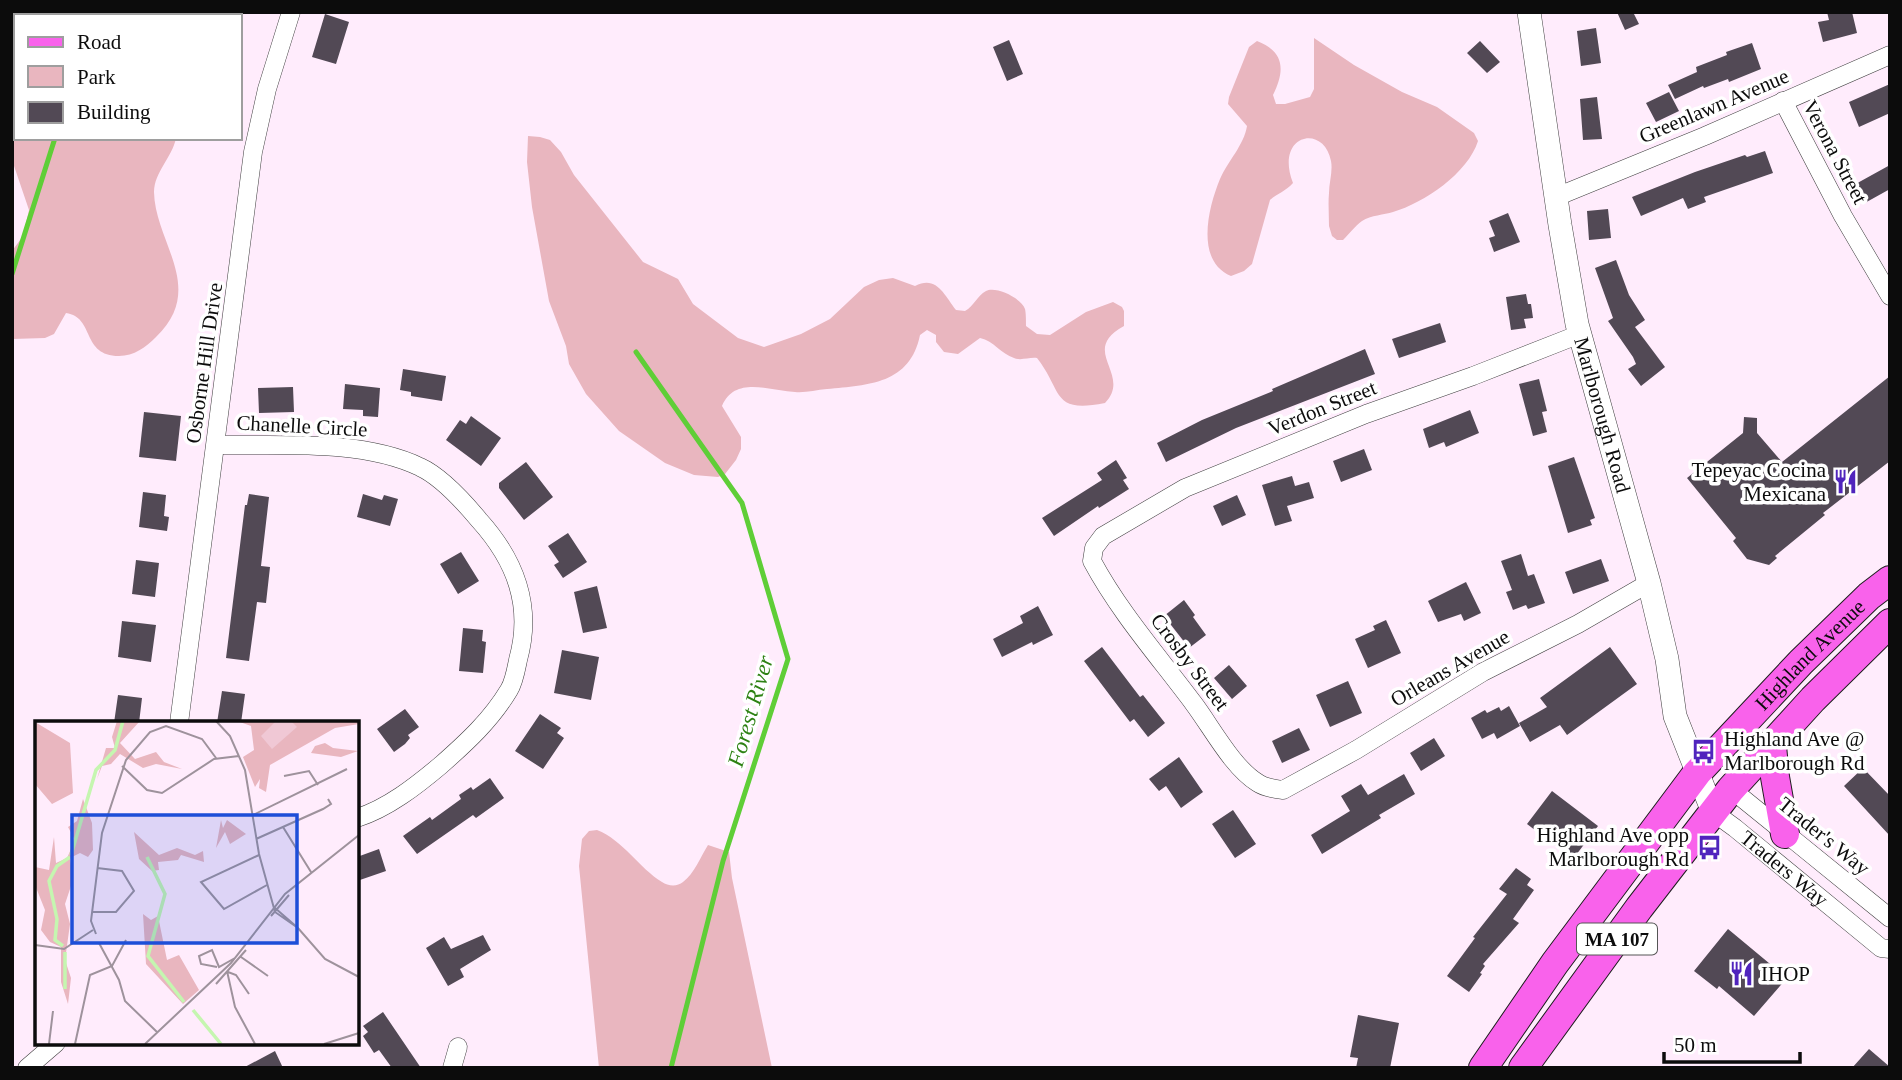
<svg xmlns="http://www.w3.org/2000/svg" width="1902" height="1080" font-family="Georgia,serif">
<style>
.green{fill:#e9b6bf}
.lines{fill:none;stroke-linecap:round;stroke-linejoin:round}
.stream{stroke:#5fce37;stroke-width:5}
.building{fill:#524955}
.minor-casing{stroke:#3f3f3f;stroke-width:19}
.tertiary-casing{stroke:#3f3f3f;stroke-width:24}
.primary-casing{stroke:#1d1d1d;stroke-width:30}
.minor{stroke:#fff;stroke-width:18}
.tertiary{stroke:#fff;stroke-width:23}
.primary{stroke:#f962eb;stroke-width:28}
.labels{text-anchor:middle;stroke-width:7;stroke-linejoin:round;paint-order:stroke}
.shield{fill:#fff;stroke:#555;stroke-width:2}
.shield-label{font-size:19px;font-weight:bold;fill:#0c0c0c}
.street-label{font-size:21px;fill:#0c0c0c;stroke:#fff}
.poi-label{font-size:21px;fill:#0c0c0c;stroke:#fff;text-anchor:end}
.water-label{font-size:23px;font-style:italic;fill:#2e8214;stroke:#fff}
.inset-river{fill:none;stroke:#c5f6b0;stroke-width:3.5}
.inset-road{fill:none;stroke:#9e929c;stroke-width:2}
.view{fill:#1d4ed8;fill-opacity:0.15;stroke:#1d4ed8;stroke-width:3.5}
.inset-edge{fill:none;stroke:#0c0c0c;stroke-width:3.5}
</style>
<rect width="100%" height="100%" fill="#ffecfc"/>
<path class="green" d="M46 12H124L129 16H46Z
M1314 38 1354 65 1402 92 1437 107 1474 133 1478 141C1468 173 1424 203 1393 212 1384 215 1371 215 1362 221 1355 226 1349 234 1343 240H1337L1332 236 1329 226C1329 215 1328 204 1329 193 1329 183 1333 171 1331 161 1324 123 1274 134 1293 183 1286 191 1278 193 1270 200L1252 264 1244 271 1231 276C1195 261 1208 208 1220 179 1228 161 1244 145 1247 126L1228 104 1229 97 1249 47 1257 41C1285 52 1285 71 1273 95L1276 104H1285L1310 97 1314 89Z
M16 81V138H176C172 158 154 172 154 192 155 243 207 288 156 337 146 347 134 356 119 356 81 356 95 317 66 313L54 334 45 338 12 339V251L23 236 29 210 12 160V85Z
M528 136 540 137 550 140 561 152 574 175 643 262 678 279 693 304 738 338 764 347 801 334 830 319 864 287 879 280 893 278 915 286C937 275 944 295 956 310L965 311C974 306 977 296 986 291 996 286 1021 298 1025 309 1026 313 1026 321 1026 326L1037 334 1050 335 1086 312 1113 302 1122 307 1124 311V326C1078 351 1133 374 1105 403 1051 414 1063 391 1037 358 1029 357 1021 361 1014 358 1001 354 994 341 980 338L958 354 944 352 936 342V335L927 330 920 335C910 384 869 385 827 389 816 390 805 393 795 392 770 391 735 375 722 406L741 437V449L736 460 725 474 718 477 694 475 665 463 619 431 586 394 569 364 566 346 549 301 532 207 527 162Z
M597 830C623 840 639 868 662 882 668 886 677 887 683 882 694 874 701 856 708 845L729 852 732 878 772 1068H599L579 866 582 839 589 831Z"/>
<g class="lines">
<path class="stream" d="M92 16 93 12
M12 274 55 138
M636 352 742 503 788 659 723 861 671 1068"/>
</g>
<path class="building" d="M1617 12H1633L1639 24 1625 30Z
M1827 12H1852L1857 33 1823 42 1818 22 1829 20Z
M325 14 349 22 336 64 312 57Z
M1596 28 1601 63 1581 66 1577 31Z
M1009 40 1023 74 1007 81 993 47Z
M1480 41 1500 62 1487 73 1467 53Z
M1752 43 1761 69 1729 82 1728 79 1704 88 1703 86 1675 99 1668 85 1697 72 1696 67 1727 55 1726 52Z
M1890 84V113L1859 127 1849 102Z
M1669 92 1679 111 1656 122 1646 103Z
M1597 97 1602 139 1583 140 1580 99Z
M1765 151 1773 173 1704 197 1706 202 1688 209 1683 198 1641 216 1632 197 1695 172 1745 155 1747 157Z
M1890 165V189L1863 204 1852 186Z
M1608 209 1611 238 1589 240 1587 211Z
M1508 213 1520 242 1494 252 1489 238 1495 236 1489 221Z
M1616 260 1629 295 1645 320 1635 327 1665 367 1641 386 1628 369 1636 364 1633 357 1608 321 1613 318 1595 268Z
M1526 294 1528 304H1531L1533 318 1524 319 1526 328 1511 330 1506 297Z
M1440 323 1446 342 1399 358 1392 339Z
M1365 349 1375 374 1236 428 1166 462 1157 443 1202 420 1273 391 1272 389Z
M403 369 446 376 442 401 411 396V392L400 390Z
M1890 376V461L1823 513 1825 515 1775 556 1777 558 1769 565 1747 559 1733 541 1736 538 1687 478 1743 433 1744 417 1757 418V433L1782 462Z
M1539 379 1547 411 1542 412 1547 432 1533 436 1519 384Z
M345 384 380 388 378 417 363 416V410L343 409Z
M293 387 294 412 259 413 258 388Z
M1470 410 1479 433 1446 447 1444 442 1429 448 1423 429Z
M144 412 181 416 176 461 139 457Z
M471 416 501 438 481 466 446 440 460 420 466 424Z
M1364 449 1372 470 1341 482 1333 461Z
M1574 457 1595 518 1590 520 1592 525 1568 533 1548 466Z
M1116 460 1127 478 1123 480 1129 489 1099 508 1098 506 1054 536 1042 518 1102 480 1097 473Z
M526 462 553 497 524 520 499 488V483Z
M1292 476 1295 486 1309 482 1314 498 1287 506 1292 521 1275 526 1262 485Z
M143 492 166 495 164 516 169 517 167 531 139 527Z
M249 494 269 497 261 566 270 567 266 603 257 602 249 661 226 658 245 505H247Z
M363 494 382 500 384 495 398 499 390 526 357 517Z
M1237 495 1246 515 1222 526 1213 506Z
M568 533 587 562 563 578 554 565 559 562 548 546Z
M461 552 479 581 458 594 440 564Z
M1521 554 1528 576 1534 574 1545 603 1528 609 1526 605 1513 610 1506 592 1512 590 1501 561Z
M1601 559 1609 581 1573 594 1565 572Z
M136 560 159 563 155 597 132 594Z
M1466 582 1481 613 1464 621 1461 614 1438 622 1428 601Z
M597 586 607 628 583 633 574 592Z
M1184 600 1195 615 1193 617 1206 635 1189 648 1164 616Z
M1038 606 1053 635 1033 645 1032 642 1002 657 993 639 1023 623 1020 616Z
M1386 620 1401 653 1368 668 1355 639 1375 630 1373 626Z
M122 621 156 625 151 662 118 657Z
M463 628 483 630 482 641 486 642 483 673 459 671Z
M1102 647 1140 697 1143 695 1165 723 1148 737 1134 719 1130 722 1084 661Z
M1610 647 1637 684 1567 735 1560 725 1530 742 1519 723 1547 707 1540 698Z
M562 650 599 657 591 700 554 693Z
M1229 665 1247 686 1232 699 1214 678Z
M1348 681 1362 713 1330 727 1316 695Z
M222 691 245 694 241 723H217Z
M118 695 142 698 139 723H114Z
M1509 706 1520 726 1497 739 1494 733 1482 739 1471 718 1485 710 1487 713 1499 707 1501 711Z
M405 709 419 727 408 735 410 738 405 744 394 752 377 729Z
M540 714 561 728 557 733 564 738 543 769 515 751Z
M1299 728 1310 750 1282 763 1272 741Z
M1434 738 1445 756 1421 771 1410 753Z
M1179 757 1203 792 1181 808 1166 786 1159 791 1149 779Z
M1863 768 1890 796V836L1844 786Z
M1404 774 1415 794 1379 815 1381 818 1322 854 1311 835 1350 811 1341 796 1361 784 1368 795Z
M490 778 504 798 476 818 473 815 417 854 403 836 430 817 432 820 461 799 459 795 471 787 473 790Z
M1552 791 1598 826 1573 859 1527 824Z
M1233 810 1256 844 1235 858 1212 824Z
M379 849 386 871 357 881V857Z
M1516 868 1531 879 1527 885 1534 890 1513 919 1519 923 1483 964 1485 966 1480 973 1482 974 1469 992 1447 976 1475 938 1473 937 1507 894 1499 889Z
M1728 929 1787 978 1754 1016 1719 986 1717 989 1694 971Z
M483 935 491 950 460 969 464 977 448 986 426 948 444 937 451 949Z
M383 1012 421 1068H392L379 1050 374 1053 363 1036 368 1032 363 1026Z
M1358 1015 1399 1023 1390 1068H1356L1358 1058 1350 1057Z
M1869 1049 1890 1067V1068H1852Z
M275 1051 283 1068H243Z"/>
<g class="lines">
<defs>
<g id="minor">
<path d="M1783 101 1843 216 1890 296"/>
<path d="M1556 197 1705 136 1890 55"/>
<path d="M1580 334 1473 376 1366 414 1185 488 1103 536 1094 548 1092 561C1120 613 1159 657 1194 704 1212 728 1233 768 1258 783 1265 788 1275 789 1283 790L1356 750 1483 672 1578 624 1649 583"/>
<path d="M216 445C279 446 362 439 420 467 442 477 464 502 479 520 516 561 533 606 518 660 516 670 514 682 509 690 491 720 467 742 441 765 416 786 388 808 357 818"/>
<path d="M179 723 253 152 267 89 291 12"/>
<path d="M1731 789 1890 918"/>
<path id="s1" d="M1713 812 1735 828 1881 948 1890 949"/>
<path d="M27 1068 56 1043"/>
<path d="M452 1068 458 1047"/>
</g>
<g id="tertiary">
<path id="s2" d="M1529 12 1560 225 1577 324 1649 583 1667 659 1675 716 1713 812"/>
</g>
<g id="primary">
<path d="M1772 746 1775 777 1785 834"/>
<path id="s3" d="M1483 1068 1555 963 1697 773 1801 662 1869 596 1890 580"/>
<path d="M1523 1068 1639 908 1731 789 1813 699 1890 623"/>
</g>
</defs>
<use href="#minor" class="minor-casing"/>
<use href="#tertiary" class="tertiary-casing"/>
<use href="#primary" class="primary-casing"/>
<use href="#minor" class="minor"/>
<use href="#tertiary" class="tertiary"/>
<use href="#primary" class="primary"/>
</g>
<defs>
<symbol id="restaurant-bare" viewBox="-9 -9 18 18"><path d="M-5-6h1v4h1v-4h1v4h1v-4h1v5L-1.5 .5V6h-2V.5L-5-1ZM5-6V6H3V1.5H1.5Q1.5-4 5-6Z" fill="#5024bd" stroke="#fff" stroke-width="2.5" paint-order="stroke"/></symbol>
<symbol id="bus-bare" viewBox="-9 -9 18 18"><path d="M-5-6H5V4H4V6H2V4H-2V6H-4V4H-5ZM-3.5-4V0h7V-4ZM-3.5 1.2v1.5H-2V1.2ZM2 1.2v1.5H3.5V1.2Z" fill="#5024bd" stroke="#fff" stroke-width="2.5" paint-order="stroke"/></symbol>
</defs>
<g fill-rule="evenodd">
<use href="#restaurant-bare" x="1828" y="464" width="35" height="35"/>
<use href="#bus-bare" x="1686" y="734" width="35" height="35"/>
<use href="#bus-bare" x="1692" y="830" width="35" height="35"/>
<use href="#restaurant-bare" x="1724" y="956" width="35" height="35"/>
</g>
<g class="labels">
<rect class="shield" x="1577" y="923.5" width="80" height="31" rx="5"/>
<g class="shield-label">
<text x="1617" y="946">MA 107</text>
</g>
<g class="street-label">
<text transform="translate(1714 106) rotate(-23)" y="7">Greenlawn Avenue</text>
<text transform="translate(1835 152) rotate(62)" y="7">Verona Street</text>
<text transform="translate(204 363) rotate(-82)" y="7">Osborne Hill Drive</text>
<text transform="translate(1322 408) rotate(-22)" y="7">Verdon Street</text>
<text dy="7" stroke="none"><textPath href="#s2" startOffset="410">Marlborough Road</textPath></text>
<text transform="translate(302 426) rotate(3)" y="7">Chanelle Circle</text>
<text dy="7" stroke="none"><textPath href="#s3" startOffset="528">Highland Avenue</textPath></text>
<text transform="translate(1190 662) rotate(53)" y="7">Crosby Street</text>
<text transform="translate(1450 668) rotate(-30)" y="7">Orleans Avenue</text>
<text transform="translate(1824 836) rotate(39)" y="7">Trader's Way</text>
<text dy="7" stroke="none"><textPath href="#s1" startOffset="91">Traders Way</textPath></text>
</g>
<g class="poi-label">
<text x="1826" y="477">Tepeyac Cocina<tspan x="1826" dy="24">Mexicana</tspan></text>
<text x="1724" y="746" text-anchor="start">Highland Ave @<tspan x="1724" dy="24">Marlborough Rd</tspan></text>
<text x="1689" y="842">Highland Ave opp<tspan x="1689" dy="24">Marlborough Rd</tspan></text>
<text x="1761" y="981" text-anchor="start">IHOP</text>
</g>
<g class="water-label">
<text transform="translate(750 711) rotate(-74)" y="8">Forest River</text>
</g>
</g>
<g transform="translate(35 721)">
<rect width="324" height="324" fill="#ffecfc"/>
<path d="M82 0H105L85 22 100 38 121 31 129 41 147 48 121 43 108 47 85 33 76 43 67 45 62 58 71 27H80L77 16ZM202 0H324V3L300 7 235 44 231 71 224 67 225 58 220 66 208 36 219 29 216 5ZM0 1 35 22 38 72 17 83 0 63ZM290 22 298 27 323 30 306 36 276 32 280 25ZM48 78 57 102 58 129 53 136 45 132 35 137 38 159 30 183 35 203 30 239 36 257 33 283 26 261V226L15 221 6 209 10 189 0 164V146L14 149 19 116 21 142 32 137 40 119 33 106 42 100ZM186 99 188 107 192 99 211 113 195 123 190 111 181 127ZM99 111 124 134 142 127 160 134 168 130 169 141 146 134 143 139 123 141 124 149 117 150 104 138ZM108 193 116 199 123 195 132 239 144 234 164 269 148 283 111 243Z" fill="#e9b6bf"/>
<path d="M241 0H256L262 6 237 28 226 15Z" fill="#f0c8d5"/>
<path class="inset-river" d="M36 134 61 49 80 29 88 0M112 136 130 173 113 235 149 281M28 225 20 219 22 198 14 160 22 145 35 136M30 268V231M158 289 186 323"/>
<path class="inset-road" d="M181 0 195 15 210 49 224 133 240 191 263 207 290 238 324 256M87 45 112 69 127 72 179 38 204 35M249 55 274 50 283 64M218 94 312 48M248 106 276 151M221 118 288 88 296 83 293 78M224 134 166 161 189 188 232 164M240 187 263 207M57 191H81L99 170 87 150 62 147M236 195 254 174M61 213 56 200 67 112 91 39 115 11 131 5 167 18 181 37M64 222 84 259 90 280 122 311M0 224 29 228 58 209M206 236 233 255M182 246 166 243 164 235 177 229 184 246 200 237M192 250 200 286 220 323M193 251 201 254 214 273M181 263 211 229M14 323 18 290M40 323 55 254 77 245 91 219M110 323 196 242 250 173 324 114M289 323 324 312"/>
<path class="view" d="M37 94H262V222H37Z"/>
<rect width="324" height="324" class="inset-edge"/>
</g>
<rect width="1902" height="1080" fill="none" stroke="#0c0c0c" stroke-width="28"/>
<rect x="14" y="14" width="228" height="126" fill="#ffffff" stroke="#9e9e9e" stroke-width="2"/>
<rect x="28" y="37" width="35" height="10" fill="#f962eb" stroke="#9e9e9e" stroke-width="2"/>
<text x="77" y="49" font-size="21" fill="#0c0c0c">Road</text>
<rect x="28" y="66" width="35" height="21" fill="#e9b6bf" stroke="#9e9e9e" stroke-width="2"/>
<text x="77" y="84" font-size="21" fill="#0c0c0c">Park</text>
<rect x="28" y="102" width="35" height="21" fill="#524955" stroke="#9e9e9e" stroke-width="2"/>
<text x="77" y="119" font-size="21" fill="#0c0c0c">Building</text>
<path d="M1664 1052v10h136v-10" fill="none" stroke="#0c0c0c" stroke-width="3.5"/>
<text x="1674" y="1052" font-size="21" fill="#0c0c0c" stroke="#ffffff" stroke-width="5" paint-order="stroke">50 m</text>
</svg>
